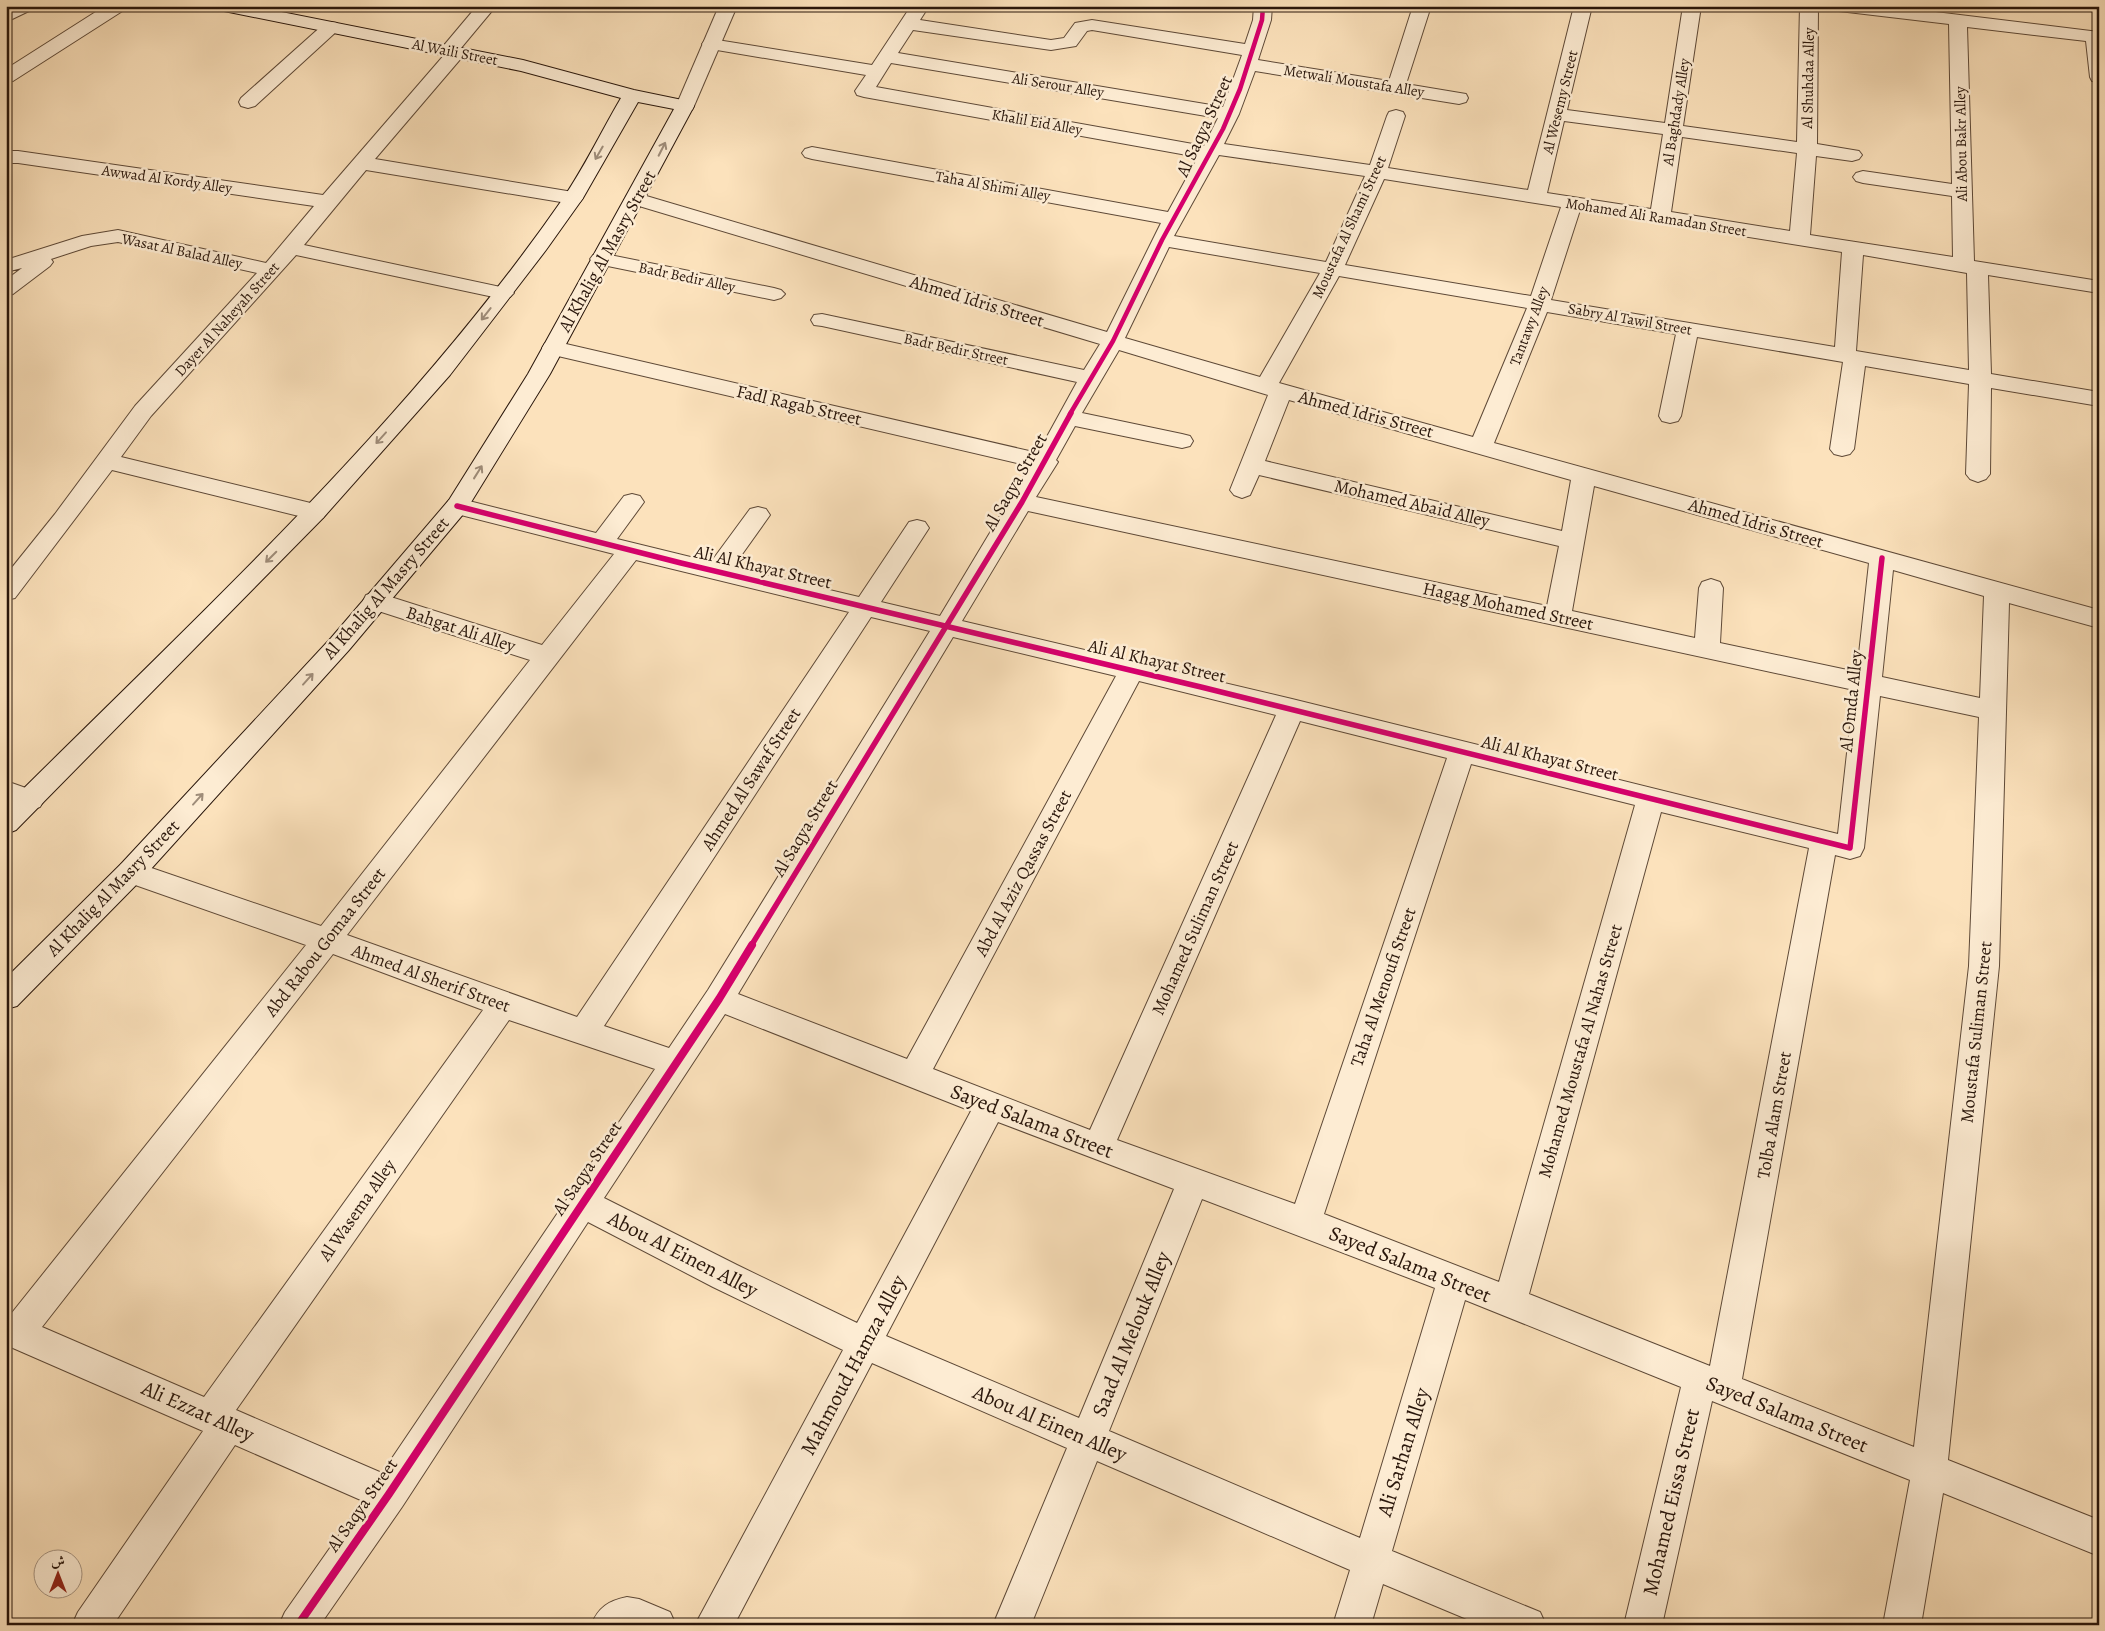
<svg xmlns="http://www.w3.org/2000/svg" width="2105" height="1631" font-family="Alegreya,Amiri,serif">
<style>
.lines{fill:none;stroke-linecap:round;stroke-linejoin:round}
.minor-casing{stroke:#5e4937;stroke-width:2}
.tertiary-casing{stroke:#5e4937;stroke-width:2}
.secondary-casing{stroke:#29160b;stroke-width:2}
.minor{fill:#fdecd3;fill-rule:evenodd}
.tertiary{fill:#fdecd3;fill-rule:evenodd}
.secondary{fill:#fdecd3;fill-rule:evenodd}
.cycleway-far2-casing{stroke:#fdecd3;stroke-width:7}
.cycleway-far1-casing{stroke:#fdecd3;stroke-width:9}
.cycleway-casing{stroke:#fdecd3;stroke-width:11}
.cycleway-far2{stroke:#d6006c;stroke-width:4.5}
.cycleway-far1{stroke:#d6006c;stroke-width:5.5}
.cycleway{stroke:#d6006c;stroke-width:8}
.oneway{stroke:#9e8c79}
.labels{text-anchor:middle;stroke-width:5;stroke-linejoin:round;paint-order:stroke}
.far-street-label{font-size:15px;fill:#29160b;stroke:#fdecd3}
.street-label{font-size:18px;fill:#29160b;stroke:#fdecd3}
.near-street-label{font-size:21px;fill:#29160b;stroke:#fdecd3}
</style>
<rect width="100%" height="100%" fill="#fce2bc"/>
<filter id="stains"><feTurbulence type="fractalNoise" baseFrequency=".004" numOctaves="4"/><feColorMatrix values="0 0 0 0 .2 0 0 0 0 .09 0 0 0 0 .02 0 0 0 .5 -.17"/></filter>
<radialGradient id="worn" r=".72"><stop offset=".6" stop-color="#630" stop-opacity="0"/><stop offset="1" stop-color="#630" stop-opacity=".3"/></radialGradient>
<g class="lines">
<defs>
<path id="minor" d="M12 6H34L31 10 6 22V9Z
M105 6H127L124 10 13 81 6 82V69Z
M477 6H496L461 48 466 52 463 56 375 159 573 192 580 194 583 198 580 202 573 204 366 170 304 245 510 289 514 293 510 297 503 299 296 255 151 416 121 457 323 506 327 512 323 518 315 520 112 470 15 598 6 600V575L55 514 135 406 257 273 118 242 91 246 51 259 53 262 50 266 13 294 6 296V280L22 268 6 272V260L82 236 118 230 266 263 314 206 18 163H6V151H18L323 195 445 54 440 50Z
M911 6H929L920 20 1051 40 1064 38 1075 23 1092 20 1245 44 1253 20 1254 6H1272L1271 20 1258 60 1389 81 1413 6H1431L1406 84 1466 94 1468 98 1466 102 1459 104 1255 71 1239 114 1224 144 1370 165 1387 116 1389 112 1396 110 1403 112 1405 116 1388 168 1528 190 1574 6H1592L1567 110 1665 123 1683 6H1701L1683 126 1797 142 1800 6H1818L1817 144 1859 151 1862 155 1859 159 1852 161 1816 156 1810 235 1953 257 1952 196 1863 183 1856 181 1853 177 1856 173 1863 171 1952 184 1949 24 1839 11 1833 10 1830 6H1886L2099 32V82L2092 81 2090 77 2086 41 1967 27 1974 261 2099 281V293L1988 275 1991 374 2099 392V406L1991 388 1990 474 1986 479 1978 482 1970 479 1966 474 1969 384 1865 366 1854 449 1850 454 1842 456 1834 454 1830 449 1843 362 1697 337 1681 416 1678 421 1670 423 1662 421 1659 416 1676 334 1547 312 1494 443 2099 610V628L2009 603 1999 966 1948 1460 2099 1520V1556L1943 1493 1921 1625H1883L1910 1480 1712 1401 1662 1625H1624L1681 1387 1465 1300 1392 1551 1540 1612 1546 1625H1481L1383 1584 1371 1625H1333L1350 1570 1097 1461 1031 1625H993L1067 1448 872 1363 734 1625H695L843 1350 713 1287 588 1222 402 1507 320 1625H279L285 1612 363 1501 235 1445 113 1625H72L78 1612 203 1431 6 1345V1312L11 1314 306 945 121 880 117 872 121 864 131 861 321 926 530 660 366 607 363 601 366 595 375 592 542 645 614 554 449 512 445 506 449 500 457 498 596 533 624 496 632 494 640 496 644 502 617 539 711 562 750 509 758 507 766 509 770 515 733 567 859 597 909 522 917 520 925 522 929 528 881 602 940 616 1030 466 545 353 542 348 545 343 553 341 1038 453 1077 382 822 326 814 325 811 320 814 315 822 314 1084 370 1100 344 629 203 626 199 629 195 636 193 643 195 1107 332 1161 223 812 159 805 157 802 153 805 149 812 147 1168 212 1198 157 864 97 857 95 855 91 866 75 711 49 705 48 702 44 705 40 711 39 872 65ZM913 30 1051 50 1076 46 1087 31 1092 30 1242 55 1223 107 898 53ZM891 63 1218 118 1204 146 876 87ZM1564 121 1663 134 1651 209 1547 193ZM1682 137 1797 153 1790 231 1671 212ZM1219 155 1365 176 1326 262 1174 236ZM1384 179 1561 207 1531 296 1345 265ZM1580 210 1842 252 1835 347 1551 300ZM1169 247 1320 273 1260 377 1125 338ZM1863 255 1967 273 1969 370 1856 351ZM1339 276 1527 308 1473 437 1279 383ZM1119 350 1268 395 1230 490 1234 495 1242 498 1250 495 1259 475 1559 546 1547 606 1036 497 1058 462 1056 460 1075 426 1182 448 1190 446 1193 441 1190 436 1182 434 1082 413ZM1289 400 1571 480 1562 531 1265 461ZM1594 486 1869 563 1857 672 1720 643 1723 588 1720 582 1711 579 1702 582 1699 588 1695 638 1572 611ZM1028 511 1854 690 1838 834 1292 699 962 621ZM636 560 849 612 577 1017 347 935ZM1893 570 1984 596 1980 698 1882 677ZM871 617 930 631 708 990 669 1048 604 1026ZM953 637 1116 676 907 1059 738 994ZM1139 681 1276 715 1090 1130 933 1069ZM1880 696 1979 717 1969 966 1914 1447 1742 1379 1835 855 1850 859 1860 856 1864 848ZM1300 721 1447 758 1295 1204 1117 1140ZM1471 764 1635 805 1499 1282 1324 1214ZM1661 812 1809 848 1710 1366 1529 1294ZM333 954 483 1010 204 1397 42 1327ZM725 1014 971 1111 857 1323 737 1265 604 1198ZM509 1020 655 1069 382 1473 236 1410ZM998 1122 1174 1189 1079 1418 886 1336ZM1202 1199 1435 1288 1360 1538 1109 1431Z
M331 22 337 23 340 27 337 31 255 106 248 108 241 106 239 102 241 98 325 23Z
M600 253 774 288 781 290 785 294 781 298 774 300 593 263 590 259 593 255Z
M6 781 40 793 44 800 40 807 30 810 6 802Z
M627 1597 639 1599 670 1612 676 1625H591C599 1607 608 1601 627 1597Z"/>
<path id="tertiary" d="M719 6H737L694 106 692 110 685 112 678 110 676 106Z"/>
<path id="secondary" d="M215 6H252L523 60 634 90 692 102 694 106 550 374 465 512 349 650 141 880 17 1006 6 1009V978L121 864 331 638 449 500 528 374 674 109 638 102 583 198 546 250 450 375 323 518 16 830 6 834V806C200 613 405 426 562 200 584 168 601 132 621 98L521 71 224 11 218 10Z"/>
</defs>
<use href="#minor" class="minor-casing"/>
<use href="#tertiary" class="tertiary-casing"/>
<use href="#secondary" class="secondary-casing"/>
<use href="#minor" class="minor"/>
<use href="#tertiary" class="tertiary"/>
<use href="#secondary" class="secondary"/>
<defs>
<path id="cycleway-far2" d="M1070 414 1113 341 1162 240 1223 129 1240 89 1262 20 1263 6"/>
<path id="cycleway-far1" d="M457 506 681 563 1201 687 1850 848 1882 558
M751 946 1022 502 1071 413"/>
<path id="cycleway" d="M298 1625 389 1494 719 999 752 945"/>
</defs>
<use href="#cycleway-far2" class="cycleway-far2-casing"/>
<use href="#cycleway-far1" class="cycleway-far1-casing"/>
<use href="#cycleway" class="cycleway-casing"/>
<use href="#cycleway-far2" class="cycleway-far2"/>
<use href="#cycleway-far1" class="cycleway-far1"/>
<use href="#cycleway" class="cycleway"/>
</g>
<defs><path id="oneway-shaft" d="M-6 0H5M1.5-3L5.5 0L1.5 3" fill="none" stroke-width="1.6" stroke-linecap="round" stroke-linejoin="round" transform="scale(1.25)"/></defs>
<g class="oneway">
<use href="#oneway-shaft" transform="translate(662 149) rotate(-63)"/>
<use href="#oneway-shaft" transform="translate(599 153) rotate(120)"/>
<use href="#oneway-shaft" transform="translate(486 314) rotate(128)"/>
<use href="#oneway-shaft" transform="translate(381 438) rotate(132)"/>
<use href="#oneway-shaft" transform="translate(478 472) rotate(-58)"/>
<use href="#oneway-shaft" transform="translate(271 557) rotate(135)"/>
<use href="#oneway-shaft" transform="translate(308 679) rotate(-48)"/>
<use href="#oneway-shaft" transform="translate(198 799) rotate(-48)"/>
</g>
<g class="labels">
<g class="far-street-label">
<text transform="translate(455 52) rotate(11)" y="5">Al Waili Street</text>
<text transform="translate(1808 78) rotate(-89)" y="5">Al Shuhdaa Alley</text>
<text transform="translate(1354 81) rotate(9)" y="5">Metwali Moustafa Alley</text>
<text transform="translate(1058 85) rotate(9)" y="5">Ali Serour Alley</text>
<text transform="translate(1560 102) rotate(-76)" y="5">Al Wesemy Street</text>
<text transform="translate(1676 112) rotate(-81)" y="5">Al Baghdady Alley</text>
<text transform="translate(1037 122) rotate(10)" y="5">Khalil Eid Alley</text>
<text transform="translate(1961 144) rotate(-91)" y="5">Ali Abou Bakr Alley</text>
<text transform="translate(167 179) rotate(8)" y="5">Awwad Al Kordy Alley</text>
<text transform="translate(993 186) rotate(10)" y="5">Taha Al Shimi Alley</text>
<text transform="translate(1656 217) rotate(9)" y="5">Mohamed Ali Ramadan Street</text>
<text transform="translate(1349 227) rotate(-65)" y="5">Moustafa Al Shami Street</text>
<text transform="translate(182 251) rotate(12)" y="5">Wasat Al Balad Alley</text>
<text transform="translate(687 277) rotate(12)" y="5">Badr Bedir Alley</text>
<text transform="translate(227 319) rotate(-48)" y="5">Dayer Al Naheyah Street</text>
<text transform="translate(1630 319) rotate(10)" y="5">Sabry Al Tawil Street</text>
<text transform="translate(1529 326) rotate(-69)" y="5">Tantawy Alley</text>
<text transform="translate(956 349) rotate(12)" y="5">Badr Bedir Street</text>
</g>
<g class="street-label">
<text transform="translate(1204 126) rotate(-65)" y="6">Al Saqya Street</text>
<text transform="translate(607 251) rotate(-61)" y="6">Al Khalig Al Masry Street</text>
<text transform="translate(977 301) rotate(17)" y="6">Ahmed Idris Street</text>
<text transform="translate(799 405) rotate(13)" y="6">Fadl Ragab Street</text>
<text transform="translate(1366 414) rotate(15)" y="6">Ahmed Idris Street</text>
<text transform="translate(1015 482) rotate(-60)" y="6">Al Saqya Street</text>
<text transform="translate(1412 503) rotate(13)" y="6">Mohamed Abaid Alley</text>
<text transform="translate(1756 523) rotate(16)" y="6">Ahmed Idris Street</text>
<text transform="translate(763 567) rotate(13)" y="6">Ali Al Khayat Street</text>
<text transform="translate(386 588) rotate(-49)" y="6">Al Khalig Al Masry Street</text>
<text transform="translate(1508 606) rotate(12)" y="6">Hagag Mohamed Street</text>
<text transform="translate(461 629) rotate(18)" y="6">Bahgat Ali Alley</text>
<text transform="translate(1157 661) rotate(13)" y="6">Ali Al Khayat Street</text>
<text transform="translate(1851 701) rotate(-84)" y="6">Al Omda Alley</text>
<text transform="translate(1550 758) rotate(14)" y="6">Ali Al Khayat Street</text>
<text transform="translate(751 779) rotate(-57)" y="6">Ahmed Al Sawaf Street</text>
<text transform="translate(805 828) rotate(-59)" y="6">Al Saqya Street</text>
<text transform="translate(1023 873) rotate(-62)" y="6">Abd Al Aziz Qassas Street</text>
<text transform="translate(113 888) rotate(-46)" y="6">Al Khalig Al Masry Street</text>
<text transform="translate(1195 928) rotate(-66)" y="6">Mohamed Suliman Street</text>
<text transform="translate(325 942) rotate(-52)" y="6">Abd Rabou Gomaa Street</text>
<text transform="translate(431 978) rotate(20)" y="6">Ahmed Al Sherif Street</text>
<text transform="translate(1383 987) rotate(-71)" y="6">Taha Al Menoufi Street</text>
<text transform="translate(1976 1032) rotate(-84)" y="6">Moustafa Suliman Street</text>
<text transform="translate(1580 1051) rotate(-74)" y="6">Mohamed Moustafa Al Nahas Street</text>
<text transform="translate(1774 1115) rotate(-80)" y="6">Tolba Alam Street</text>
<text transform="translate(587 1168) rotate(-56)" y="6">Al Saqya Street</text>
<text transform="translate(357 1210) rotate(-55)" y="6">Al Wasema Alley</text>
<text transform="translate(362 1505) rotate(-55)" y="6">Al Saqya Street</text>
</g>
<g class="near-street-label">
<text transform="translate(1032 1121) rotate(21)" y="7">Sayed Salama Street</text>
<text transform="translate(683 1254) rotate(27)" y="7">Abou Al Einen Alley</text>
<text transform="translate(1410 1264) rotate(22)" y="7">Sayed Salama Street</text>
<text transform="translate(1131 1334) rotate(-68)" y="7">Saad Al Melouk Alley</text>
<text transform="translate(853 1365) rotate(-62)" y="7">Mahmoud Hamza Alley</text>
<text transform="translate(198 1411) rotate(24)" y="7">Ali Ezzat Alley</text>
<text transform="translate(1787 1414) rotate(22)" y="7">Sayed Salama Street</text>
<text transform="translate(1050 1423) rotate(23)" y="7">Abou Al Einen Alley</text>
<text transform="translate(1403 1452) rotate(-73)" y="7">Ali Sarhan Alley</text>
<text transform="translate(1671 1502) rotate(-77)" y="7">Mohamed Eissa Street</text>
</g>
</g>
<rect width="2105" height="1631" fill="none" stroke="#fce2bc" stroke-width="25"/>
<rect x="8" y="8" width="2090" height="1616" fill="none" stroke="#29160b" stroke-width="2.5"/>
<rect x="12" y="12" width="2080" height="1606" fill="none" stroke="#29160b"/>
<g transform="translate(58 1574)"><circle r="24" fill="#fdecd3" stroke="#a89683"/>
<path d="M0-4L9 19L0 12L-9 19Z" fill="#8f2418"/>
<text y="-8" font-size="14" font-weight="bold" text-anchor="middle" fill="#29160b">ش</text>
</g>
<rect width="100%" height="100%" filter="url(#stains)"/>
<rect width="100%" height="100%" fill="url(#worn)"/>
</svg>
